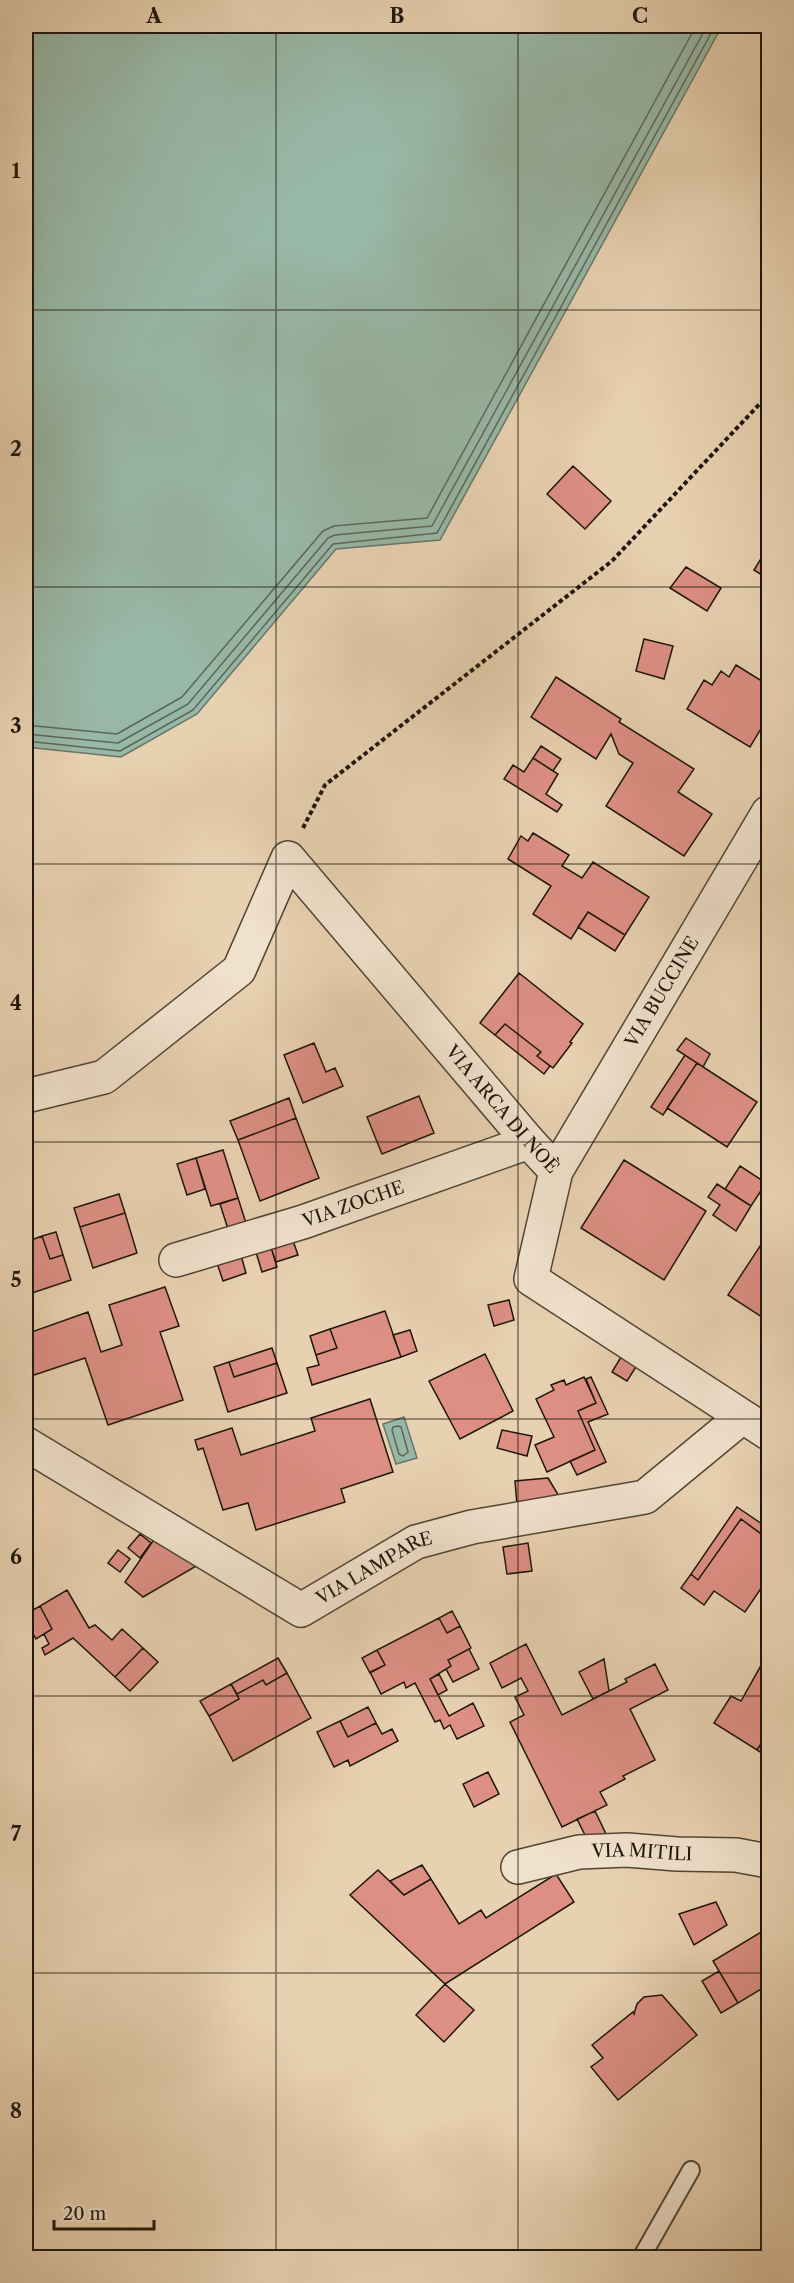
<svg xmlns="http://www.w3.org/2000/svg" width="794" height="2283" font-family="'Libre Caslon Text',serif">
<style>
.water{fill:#98b8a7;stroke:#677769;stroke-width:1.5}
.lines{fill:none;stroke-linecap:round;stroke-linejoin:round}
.shore{stroke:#5b675a;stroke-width:1.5}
.building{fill:#dd8f84;stroke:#1e160c;stroke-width:1.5}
.lane-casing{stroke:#504535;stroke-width:20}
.street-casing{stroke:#504535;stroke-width:36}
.path{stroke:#1e160c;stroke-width:4;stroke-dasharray:4.5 3;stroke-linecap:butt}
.lane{stroke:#f0e1cc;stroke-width:16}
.street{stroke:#f0e1cc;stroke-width:33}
.grid{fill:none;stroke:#1e160c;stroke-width:1.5;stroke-opacity:0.55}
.labels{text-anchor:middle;stroke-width:6;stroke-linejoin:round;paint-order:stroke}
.street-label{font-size:18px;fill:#1e160c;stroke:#f0e1cc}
.neatline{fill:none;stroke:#1e160c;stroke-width:2}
.grid-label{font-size:20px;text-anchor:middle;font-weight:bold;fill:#1e160c}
</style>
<rect width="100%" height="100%" fill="#e8d1b1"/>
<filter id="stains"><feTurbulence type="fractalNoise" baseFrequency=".00333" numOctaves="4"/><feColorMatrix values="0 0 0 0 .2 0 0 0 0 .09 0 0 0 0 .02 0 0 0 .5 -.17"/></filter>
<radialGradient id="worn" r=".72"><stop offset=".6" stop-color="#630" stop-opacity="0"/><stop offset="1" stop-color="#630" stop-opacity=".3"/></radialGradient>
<path class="water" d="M26 26H722L440 540 336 549 197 714 121 757 26 747Z
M404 1417 417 1458 396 1464 383 1424Z"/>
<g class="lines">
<path class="shore" d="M26 725 117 734 182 697 323 531 334 526 427 518 696 26
M26 734 118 743 188 704 328 538 335 535 432 526 707 26
M26 741 120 751 193 710 333 544 437 533 715 26
M398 1426 401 1427 408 1452 403 1456 399 1454 392 1430 393 1427Z"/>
</g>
<path class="building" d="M573 466 611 501 585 529 547 494Z
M768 547V579L754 570Z
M686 567 721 588 707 611 670 588Z
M644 639 673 646 664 679 636 671Z
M736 665 760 680 764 673 768 676V717L750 747 687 709 704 680 712 685 721 671 729 677Z
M556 677 621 719 619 722 694 769 678 792 712 814 684 856 606 806 633 763 619 754 611 734 596 759 531 717Z
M541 746 561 759 553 771 533 758Z
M533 758 558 774 546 794 562 805 557 812 504 779 513 765 524 772Z
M533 833 569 855 562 866 582 878 593 862 649 897 625 935 588 912 571 939 533 914 551 886 508 859 521 836 528 841Z
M588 912 625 935 615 951 578 927Z
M519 973 583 1024 570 1042 572 1043 553 1068 537 1056 541 1052 505 1024 495 1035 480 1023Z
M505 1024 541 1052 537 1056 550 1066 544 1074 495 1035Z
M686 1038 710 1054 703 1067 677 1050Z
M314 1043 326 1072 335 1068 343 1086 303 1103 284 1055Z
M685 1055 697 1063 663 1115 651 1107Z
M697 1063 757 1102 727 1147 667 1108Z
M419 1096 434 1133 382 1154 367 1117Z
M289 1098 296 1118 238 1140 230 1121Z
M296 1118 319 1178 260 1201 238 1140Z
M223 1150 238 1198 211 1206 196 1158Z
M196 1158 205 1189 187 1195 177 1164Z
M624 1160 706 1211 664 1280 581 1228Z
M740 1166 766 1183 751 1206 725 1189Z
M717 1184 751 1206 736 1231 713 1215 720 1205 708 1197Z
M119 1194 125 1213 80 1227 74 1208Z
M238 1198 246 1223 228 1229 220 1204Z
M125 1213 137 1253 93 1268 80 1227Z
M56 1232 63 1255 50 1259 42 1236Z
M291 1235 298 1255 276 1262 269 1242Z
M42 1236 50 1259 63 1255 71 1280 29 1294 26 1284V1242Z
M766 1237 768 1238V1321L728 1295Z
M270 1244 277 1267 262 1272 255 1249Z
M240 1252 246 1273 223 1281 216 1260Z
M165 1287 179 1326 160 1332 183 1400 108 1425 85 1358 34 1375 26 1351V1334L88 1312 101 1352 122 1345 109 1305Z
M509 1300 514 1320 494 1326 488 1305Z
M385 1311 401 1357 312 1385 307 1368 319 1365 316 1355 337 1348 330 1329Z
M330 1329 337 1348 316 1355 310 1336Z
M410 1330 417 1351 401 1357 393 1335Z
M272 1348 277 1363 234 1377 229 1362Z
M624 1352 639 1362 627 1381 612 1372Z
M485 1354 513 1411 460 1439 429 1381Z
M229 1362 234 1377 277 1363 287 1393 228 1412 214 1367Z
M584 1377 596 1403 578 1411 595 1450 547 1472 535 1445 554 1437 536 1399 554 1390 551 1385 564 1380 566 1385Z
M591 1377 608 1414 588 1422 606 1462 577 1475 570 1461 595 1450 578 1411 596 1403 586 1379Z
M370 1399 393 1472 341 1489 345 1502 256 1530 248 1503 223 1510 203 1448 198 1450 195 1440 232 1428 241 1455 315 1431 311 1418Z
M502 1430 532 1436 527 1456 497 1448Z
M548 1478 562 1501 517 1505 515 1481Z
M737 1507 768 1528V1539L741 1519 698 1580 691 1574Z
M741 1519 768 1539V1578L745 1612 714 1591 704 1605 681 1588 691 1574 698 1580Z
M140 1534 151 1543 140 1558 128 1548Z
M155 1538 198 1565 143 1597 125 1582Z
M528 1543 532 1571 507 1574 503 1547Z
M118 1550 130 1559 120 1572 108 1563Z
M67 1590 89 1628 95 1625 112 1640 122 1629 143 1648 115 1677 73 1638 45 1655 42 1648 49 1644 44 1634 52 1629 40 1606Z
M40 1606 52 1629 36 1639 26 1621V1614Z
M452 1611 460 1626 447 1633 439 1618Z
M439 1618 447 1633 460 1626 471 1648 448 1660 451 1666 430 1679 449 1716 473 1703 484 1726 457 1739 450 1725 444 1729 440 1720 435 1722 415 1683 406 1688 404 1682 381 1694 370 1672 385 1665 377 1650Z
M526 1644 562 1715 627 1682 625 1679 655 1664 668 1690 630 1709 655 1760 623 1776 625 1779 600 1792 607 1805 562 1827 510 1722 524 1715 515 1697 528 1691 521 1678 502 1688 490 1663Z
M143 1648 158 1662 130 1691 115 1677Z
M469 1649 479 1669 453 1682 446 1669 451 1666 448 1660Z
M377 1650 385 1665 370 1673 362 1658Z
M768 1653V1733L757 1750 714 1723 731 1696 741 1701Z
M278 1658 287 1673 266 1685 263 1680 237 1694 231 1684Z
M604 1659 609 1691 593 1699 579 1672Z
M287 1673 311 1718 233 1761 209 1716 239 1699 237 1694 263 1680 266 1685Z
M439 1674 447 1690 438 1695 430 1679Z
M231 1684 239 1699 209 1716 200 1701Z
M368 1707 376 1723 348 1737 340 1721Z
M340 1721 348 1737 376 1723 382 1734 392 1729 398 1741 350 1766 348 1760 334 1767 317 1732Z
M768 1733V1757L757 1750Z
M488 1772 499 1794 474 1807 463 1784Z
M595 1811 607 1836 587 1839 577 1819Z
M422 1865 431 1879 404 1895 390 1881Z
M378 1870 404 1895 431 1879 459 1924 481 1910 486 1918 556 1874 574 1902 445 1984 350 1895Z
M716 1902 727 1925 694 1945 679 1914Z
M768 1928V1985L738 2003 713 1961Z
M719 1971 738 2003 721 2013 702 1981Z
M445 1984 474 2010 444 2042 416 2015Z
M662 1995 697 2035 618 2100 591 2067 603 2058 592 2045 633 2012 634 2014 637 2004 644 1997Z"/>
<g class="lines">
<defs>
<path id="lane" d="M641 2258 691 2170"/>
<g id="street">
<path d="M768 813 556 1171 531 1279 768 1433"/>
<path id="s1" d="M26 1096 104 1077 239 970 288 858 529 1142 556 1171"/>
<path id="s2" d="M176 1260 303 1222 529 1142"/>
<path id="s3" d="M26 1444 301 1610 416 1542 472 1527 645 1497 742 1417"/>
<path id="s4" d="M518 1867 579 1852 627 1850 677 1854 736 1855 768 1861"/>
</g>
</defs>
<use href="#lane" class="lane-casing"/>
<use href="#street" class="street-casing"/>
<path class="path" d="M303 828 325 785 612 561 768 395"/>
<use href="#lane" class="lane"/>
<use href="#street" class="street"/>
</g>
<path class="grid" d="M276 26V2258M518 26V2258M26 310H768M26 587H768M26 864H768M26 1142H768M26 1419H768M26 1696H768M26 1973H768"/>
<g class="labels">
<g class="street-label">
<text transform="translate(662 992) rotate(-59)" y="6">VIA BUCCINE</text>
<text dy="6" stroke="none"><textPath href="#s1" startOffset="705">VIA ARCA DI NOÈ</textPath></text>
<text dy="6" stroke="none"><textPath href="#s2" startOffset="186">VIA ZOCHE</textPath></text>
<text dy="6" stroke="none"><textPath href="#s3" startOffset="406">VIA LAMPARE</textPath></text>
<text dy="6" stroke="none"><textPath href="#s4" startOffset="126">VIA MITILI</textPath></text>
</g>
</g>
<rect width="794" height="2283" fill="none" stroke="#e8d1b1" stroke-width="66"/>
<path d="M54 2220v9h100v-9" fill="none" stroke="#1e160c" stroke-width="3"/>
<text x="63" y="2220" font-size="18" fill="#1e160c" stroke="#f0e1cc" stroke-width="4.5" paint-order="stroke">20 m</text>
<rect x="33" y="33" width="728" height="2217" class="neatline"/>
<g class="grid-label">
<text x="154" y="23">A</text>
<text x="397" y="23">B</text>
<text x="640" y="23">C</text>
<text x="16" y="178">1</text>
<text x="16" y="456">2</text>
<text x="16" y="733">3</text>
<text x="16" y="1010">4</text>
<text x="16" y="1287">5</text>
<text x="16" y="1564">6</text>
<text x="16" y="1841">7</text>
<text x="16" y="2118">8</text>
</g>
<rect width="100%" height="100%" filter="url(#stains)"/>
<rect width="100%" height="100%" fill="url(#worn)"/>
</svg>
